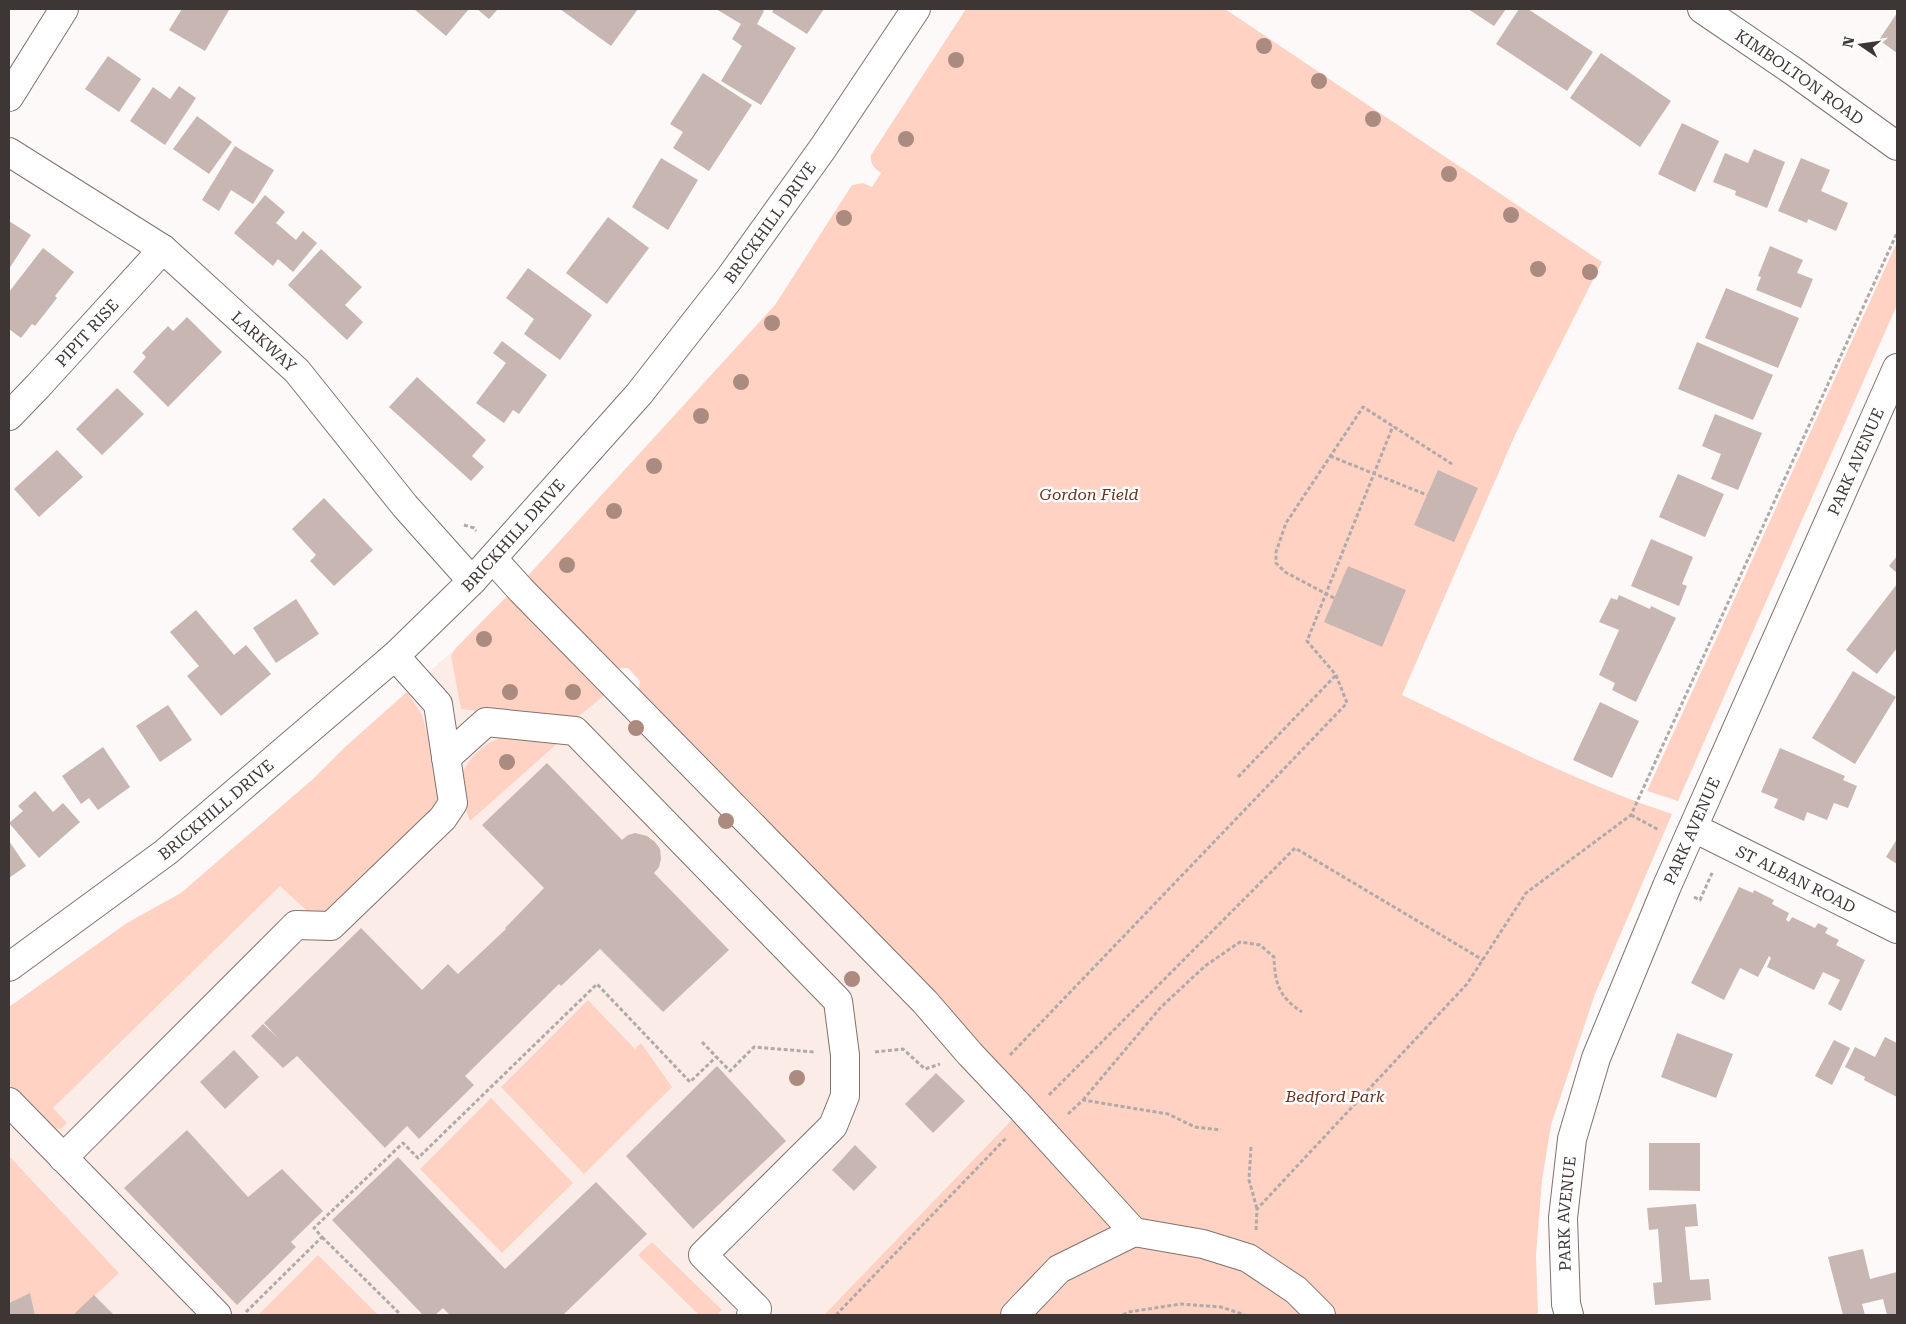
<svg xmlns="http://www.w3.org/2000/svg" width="1906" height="1324" font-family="'Roboto Serif',serif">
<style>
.built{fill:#fcece7}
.green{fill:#ffd2c3}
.building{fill:#c7b6b1}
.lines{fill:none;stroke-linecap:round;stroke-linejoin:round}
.minor-casing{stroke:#81726d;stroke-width:30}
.major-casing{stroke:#81726d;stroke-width:30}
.path{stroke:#afaaa8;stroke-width:3;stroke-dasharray:4 2.5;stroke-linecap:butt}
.minor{stroke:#fff;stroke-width:28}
.major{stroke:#fff;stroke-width:28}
.tree{fill:#ab8b80}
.labels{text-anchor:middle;stroke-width:5;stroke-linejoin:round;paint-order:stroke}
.street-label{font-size:16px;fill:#3d3634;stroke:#fff}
.park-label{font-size:16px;font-style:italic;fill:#68311e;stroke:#fff}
</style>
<rect width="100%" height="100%" fill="#fdf9f8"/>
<path class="built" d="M508 595 963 1054 956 1061 1012 1119 824 1315H9V1007L127 923 181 893 312 780 344 748 456 648Z"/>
<path class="green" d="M966 9H1225L1602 262 1515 435 1402 695C1490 737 1578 783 1672 814L1595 994 1551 1125 1542 1180 1536 1255 1538 1315H824L1022 1109 638 695 640 681 628 668 612 669 524 580 775 305 852 185 863 183 872 187 881 173C874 168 870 165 871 155Z
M1897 242V305L1678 801 1647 791Z
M508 595 607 693 572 722 461 709 451 656 456 648Z
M407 692 422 715 441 785 439 808 335 909 317 920 280 886 53 1108 67 1123 61 1129 53 1128 9 1085V1007L127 923 181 893 312 780 344 748Z
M510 733 559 742 470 821 462 798 460 775 472 757 487 744Z
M588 1000 635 1049 641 1043 672 1087 584 1174 501 1087Z
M491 1098 573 1183 502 1253 420 1169Z
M9 1156 119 1273 74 1315H35L30 1293 11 1302 9 1297Z
M652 1242 722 1310 717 1315H699L638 1255Z
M318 1255 378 1315H258Z"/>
<path class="building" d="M182 9 229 10 205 51 169 30Z
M414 9H469L446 36Z
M477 9H498L489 19Z
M560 9H638L611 46Z
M716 9H761L764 11 757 24 796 48 761 105 721 81 742 46 732 39 741 24Z
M774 9H824L807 34 772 12Z
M1468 9H1506L1494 26Z
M1519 9H1528L1593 52 1567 91 1496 44Z
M1897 13V53L1879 40Z
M1601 53 1671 101 1640 147 1570 98Z
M108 56 141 79 119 112 85 89Z
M703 73 752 105 709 171 673 148 683 132 670 124Z
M179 86 196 98 165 145 130 121 153 87 170 99Z
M197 116 232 142 209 174 173 149Z
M1682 123 1719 141 1695 192 1658 174Z
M235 146 274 170 253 204 231 190 219 211 202 200Z
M1754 149 1785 162 1767 208 1735 195 1736 191 1713 182 1725 153 1748 163Z
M661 158 698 180 668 230 632 207Z
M1801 158 1830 170 1821 191 1848 203 1836 231 1808 219 1807 223 1778 211Z
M265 195 285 212 276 223 296 240 303 231 317 243 293 272 278 259 273 266 234 233Z
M608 217 649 248 607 304 566 273Z
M9 221 31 235 9 269Z
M1770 246 1803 260 1797 273 1813 279 1801 308 1756 290 1761 277 1758 276Z
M43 248 74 272 55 296 57 298 35 326 32 324 21 338 9 329V292Z
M321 249 362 287 345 305 363 322 347 340 288 285Z
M528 268 592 315 560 360 524 334 534 319 506 298Z
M1726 288 1799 318 1778 368 1705 338Z
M187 317 222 352 168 407 133 372 146 357 142 353 168 326 173 331Z
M502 341 547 375 519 414 513 410 504 423 476 403 506 363 493 353Z
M1697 342 1773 375 1753 420 1678 389Z
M417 377 486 440 472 456 484 467 471 481 389 407Z
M117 388 144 414 102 455 76 429Z
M1715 414 1762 433 1738 490 1711 479 1721 454 1702 446Z
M57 450 83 477 39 517 14 489Z
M1438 470 1478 488 1454 542 1414 525Z
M1678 474 1724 494 1705 537 1659 517Z
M324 498 373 550 334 586 310 561 316 555 292 529Z
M1651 539 1693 557 1682 584 1687 586 1679 606 1631 586Z
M1897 556V573L1889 566Z
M1348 566 1406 590 1382 647 1324 622Z
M1897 584V648L1877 674 1846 650Z
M1619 595 1650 609 1651 606 1676 618 1636 702 1612 690 1615 683 1599 675 1619 630 1599 622 1611 598 1617 600Z
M296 599 319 634 276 663 253 628Z
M196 610 234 655 246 645 271 674 221 716 187 676 199 666 170 632Z
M1853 671 1896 697 1855 764 1812 738Z
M1600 702 1639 721 1612 778 1573 760Z
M168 705 192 740 160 762 136 726Z
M103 747 130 787 98 810 89 798 81 804 62 776Z
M1780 748 1845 776 1843 780 1857 786 1848 808 1834 803 1827 820 1807 812 1804 821 1774 808 1778 799 1761 792Z
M547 763 622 840 628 835 635 833 647 836 655 842 660 849 661 859 659 867 654 873 729 950 663 1012 600 949 561 986 559 984 465 1076 474 1085 419 1139 407 1126 385 1148 297 1056 283 1068 251 1036 263 1024 278 1038 264 1023 361 928 422 990 448 964 458 974 506 929 505 928 544 888 482 825Z
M35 791 53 812 63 803 80 822 39 858 9 823 23 811 18 806Z
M1897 839V864L1886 857Z
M9 841 26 866 9 878Z
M1739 887 1753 893 1754 890 1774 900 1772 904 1789 913 1786 920 1789 922 1792 917 1815 928 1818 923 1828 928 1825 933 1839 940 1836 945 1865 960 1841 1011 1828 1004 1840 980 1823 972 1814 990 1767 967 1771 958 1769 956 1758 977 1740 968 1724 1000 1691 983Z
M1677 1033 1733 1054 1716 1098 1661 1077Z
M1885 1037 1897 1043V1097L1864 1080 1865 1077 1845 1067 1855 1047 1875 1057Z
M1834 1040 1850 1048 1832 1085 1815 1076Z
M234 1050 259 1077 225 1109 200 1082Z
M717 1066 786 1141 693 1229 626 1156Z
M936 1073 965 1101 933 1133 905 1104Z
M187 1130 248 1197 282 1169 323 1211 291 1242 296 1247 237 1305 124 1188Z
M1649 1143H1700V1191L1649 1190Z
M855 1145 877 1167 854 1191 832 1170Z
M398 1157 505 1269 596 1182 647 1234 563 1315H450L443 1308 435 1315H423L332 1220Z
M1696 1204 1698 1226 1685 1227 1690 1280 1709 1279 1711 1300 1655 1305 1653 1283 1662 1282 1658 1229 1649 1230 1647 1208Z
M1863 1249 1870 1279 1897 1272V1315H1887L1883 1299 1862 1304 1865 1315H1843L1828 1257Z
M30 1293 35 1315H9V1303Z
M94 1295 114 1315H73Z"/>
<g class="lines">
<defs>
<g id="minor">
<path d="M9 97 64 9"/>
<path id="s1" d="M9 152 163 249 297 371 405 506 472 581"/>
<path id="s2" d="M9 416 38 386 163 249"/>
<path d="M493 559 521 590 925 1002 970 1054 1022 1109 1134 1232"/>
<path d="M446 758 486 722 575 731 838 1001 845 1055V1096L833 1126 703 1255 757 1309 751 1315"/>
<path id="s3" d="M1694 828 1897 929"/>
<path id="s4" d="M9 967 166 852 395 656 472 581 639 394 729 279 823 148 916 9"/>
<path d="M9 1102 217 1315"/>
<path d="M63 1158 296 925 331 926 443 818 453 803 438 704 395 656"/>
<path d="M1015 1315 1059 1269 1134 1232 1203 1244 1248 1258 1296 1290 1321 1315"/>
<path id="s5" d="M1569 1315 1566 1304 1563 1218 1572 1139 1596 1058 1667 886 1897 368"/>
</g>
<g id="major">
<path id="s6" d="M1702 9 1793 71 1897 146"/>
</g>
</defs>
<use href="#minor" class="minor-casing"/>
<use href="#major" class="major-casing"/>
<path class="path" d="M1330 456 1427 495
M464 525 474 528 476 531
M1334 598 1285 572 1276 563V552L1286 523 1363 407 1452 464
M1238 777 1336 675
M1631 815 1659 830
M1694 897 1700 900 1713 871
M702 1042 730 1071 754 1047 814 1052
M875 1052 903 1049 925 1069 940 1064
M1010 1055 1347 703 1336 675 1307 641 1393 426
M1049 1095 1295 848 1483 960
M1083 1100 1161 1007 1205 966 1240 942 1260 945 1274 957C1275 984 1279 997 1302 1012
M1068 1114 1083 1100 1168 1114 1195 1127 1221 1130
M1251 1147 1249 1180 1257 1209
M1256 1230 1257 1209 1467 984 1526 893 1631 815 1897 233
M322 1237 401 1315
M246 1312 322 1237 314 1228 403 1143 418 1158 597 984 690 1082 716 1057
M836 1315 1007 1137
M1123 1315 1128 1312 1181 1304 1221 1307 1245 1315"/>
<use href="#minor" class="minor"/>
<use href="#major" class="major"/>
</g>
<g class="tree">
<circle cx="1264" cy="46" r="8"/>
<circle cx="956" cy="60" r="8"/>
<circle cx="1319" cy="81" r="8"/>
<circle cx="1373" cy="119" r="8"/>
<circle cx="906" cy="139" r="8"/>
<circle cx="1449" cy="174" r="8"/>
<circle cx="1511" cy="215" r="8"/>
<circle cx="844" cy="218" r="8"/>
<circle cx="1538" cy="269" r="8"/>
<circle cx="1590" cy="272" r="8"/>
<circle cx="772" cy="323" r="8"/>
<circle cx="741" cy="382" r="8"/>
<circle cx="701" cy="416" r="8"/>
<circle cx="654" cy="466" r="8"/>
<circle cx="614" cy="511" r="8"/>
<circle cx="567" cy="565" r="8"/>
<circle cx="484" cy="639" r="8"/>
<circle cx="510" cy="692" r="8"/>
<circle cx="573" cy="692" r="8"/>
<circle cx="636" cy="728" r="8"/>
<circle cx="507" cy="762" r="8"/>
<circle cx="726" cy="821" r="8"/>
<circle cx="852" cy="979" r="8"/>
<circle cx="797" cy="1078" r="8"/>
</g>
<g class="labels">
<g class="street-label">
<text dy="6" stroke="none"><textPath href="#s6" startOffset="119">KIMBOLTON ROAD</textPath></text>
<text dy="6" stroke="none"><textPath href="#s4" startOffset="1070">BRICKHILL DRIVE</textPath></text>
<text dy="6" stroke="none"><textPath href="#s2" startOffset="114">PIPIT RISE</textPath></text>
<text dy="6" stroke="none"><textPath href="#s1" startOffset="319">LARKWAY</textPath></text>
<text dy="6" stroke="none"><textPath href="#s5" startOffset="912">PARK AVENUE</textPath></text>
<text dy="6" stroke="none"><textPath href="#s4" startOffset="665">BRICKHILL DRIVE</textPath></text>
<text dy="6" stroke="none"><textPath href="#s4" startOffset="260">BRICKHILL DRIVE</textPath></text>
<text dy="6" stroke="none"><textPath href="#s5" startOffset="508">PARK AVENUE</textPath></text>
<text dy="6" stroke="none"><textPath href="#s3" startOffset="114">ST ALBAN ROAD</textPath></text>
<text dy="6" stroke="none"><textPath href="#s5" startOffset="102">PARK AVENUE</textPath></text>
</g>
<g class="park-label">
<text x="1089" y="500">Gordon Field</text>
<text x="1335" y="1102">Bedford Park</text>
</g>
</g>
<rect width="1906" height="1324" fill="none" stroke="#3d3634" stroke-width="20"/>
<g transform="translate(1861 45) rotate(283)" stroke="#ffffff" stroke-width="4" paint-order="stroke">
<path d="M0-4L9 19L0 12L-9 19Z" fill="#3d3634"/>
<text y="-8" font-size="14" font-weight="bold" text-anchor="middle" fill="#3d3634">N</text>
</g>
</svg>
